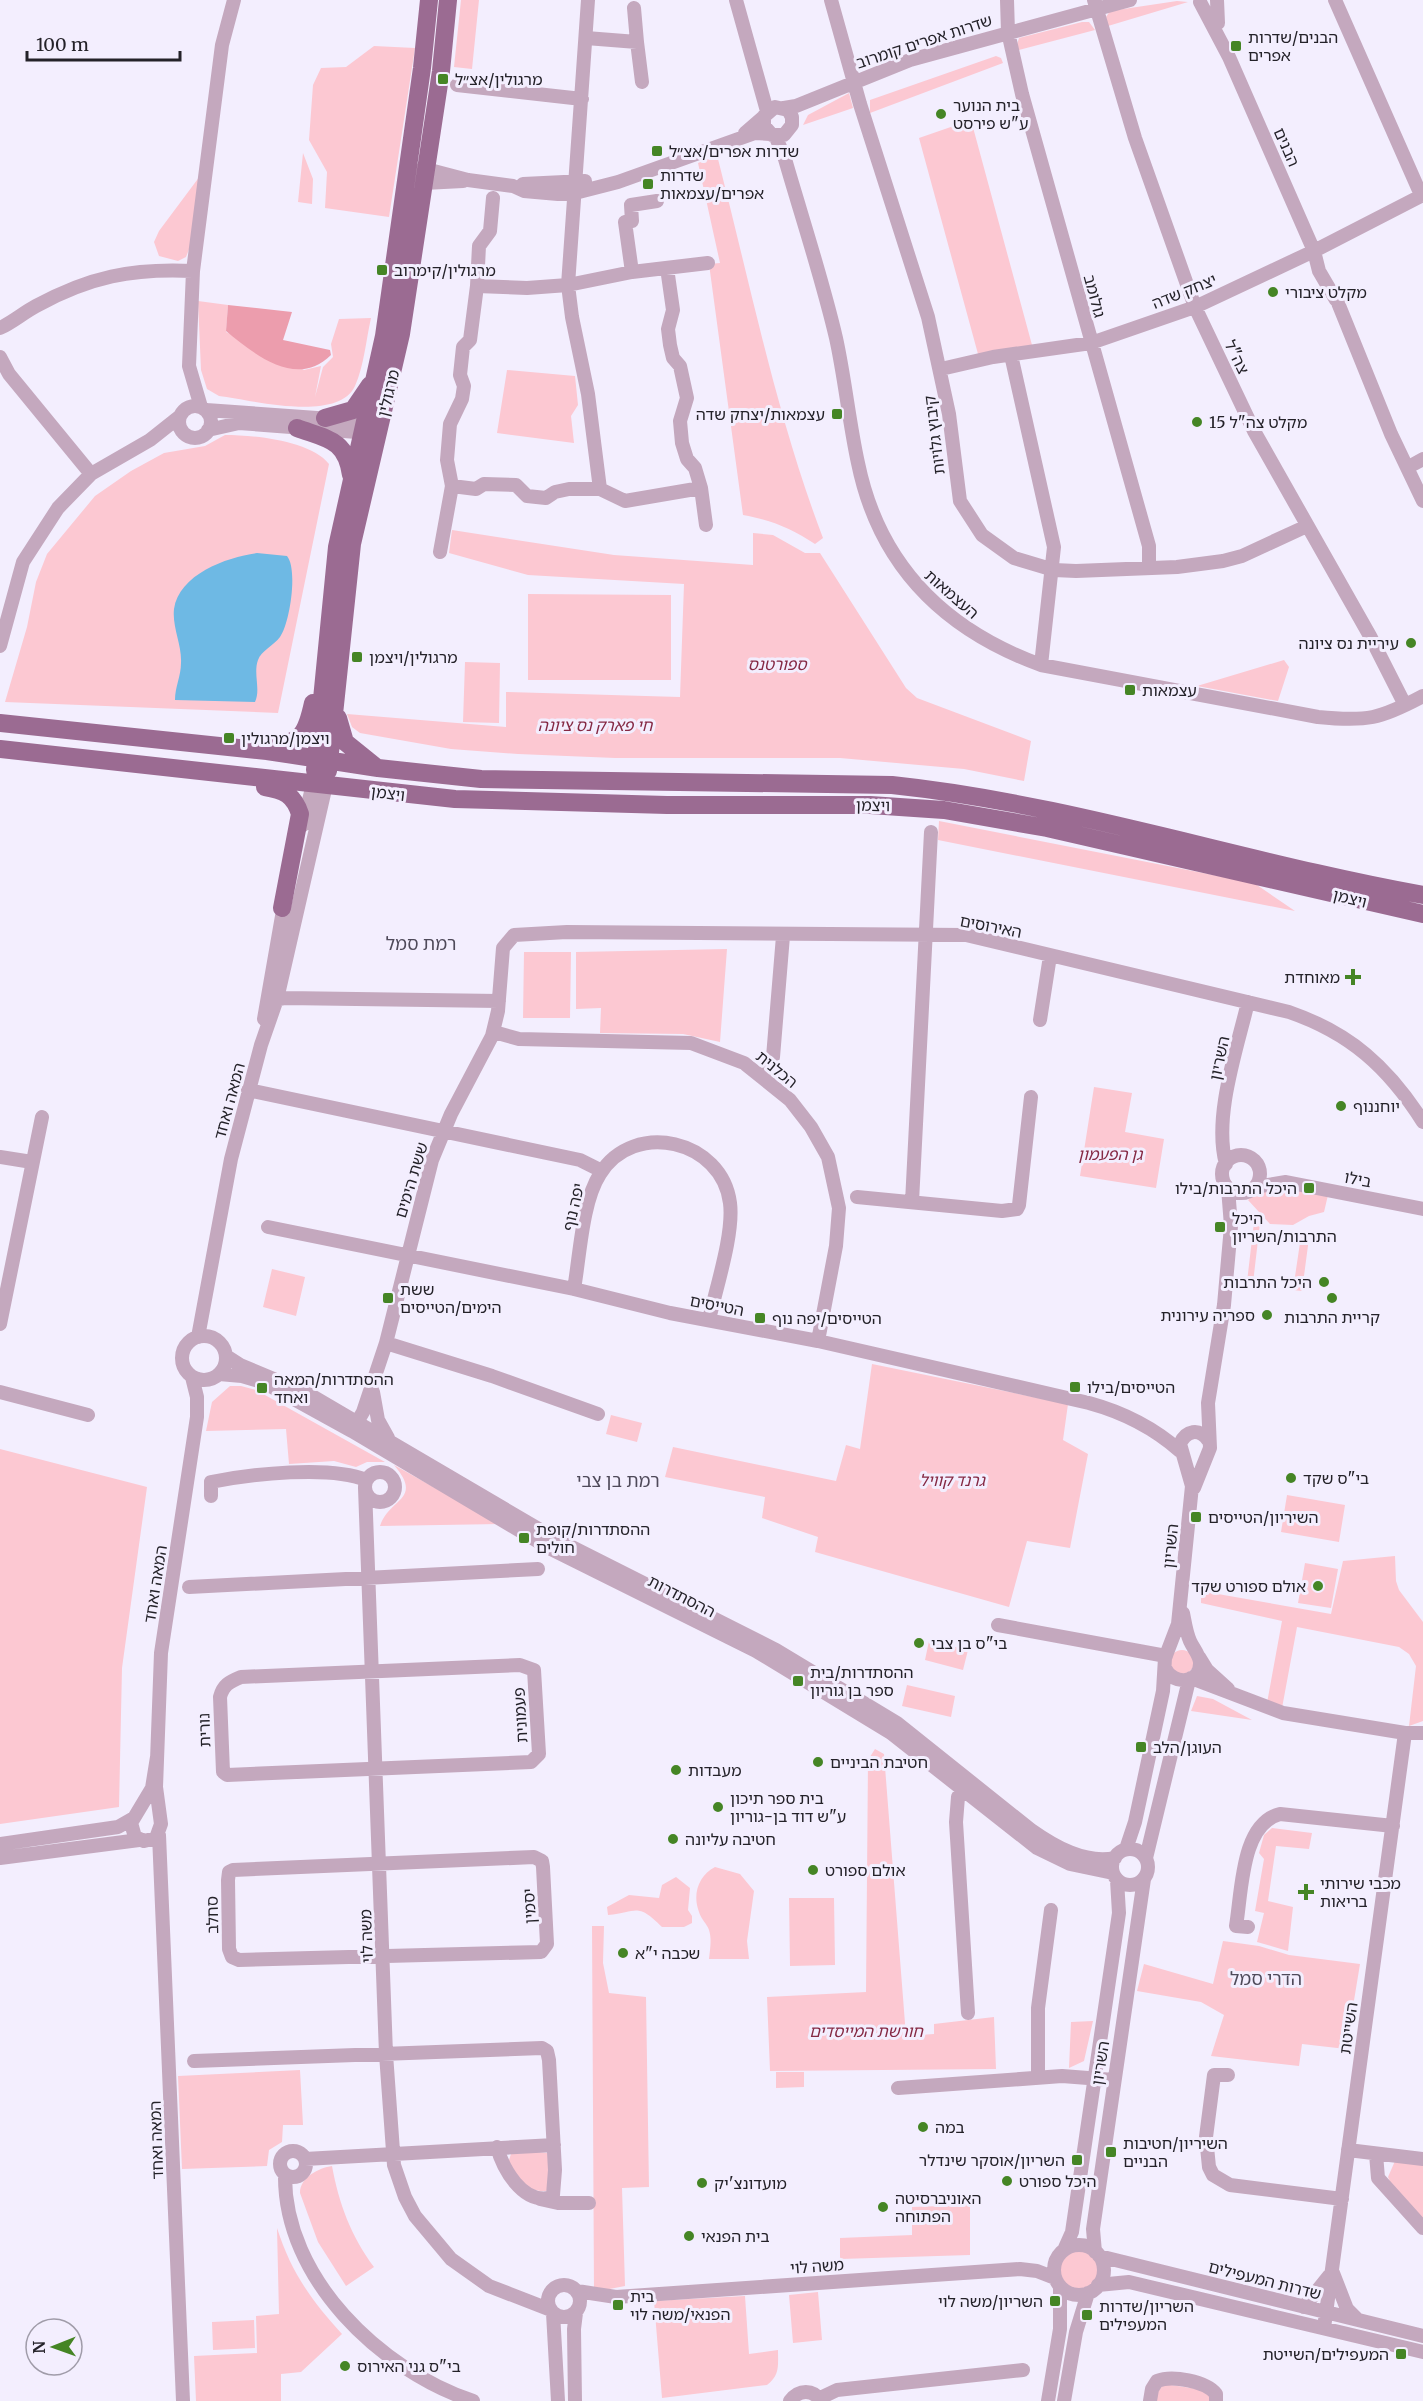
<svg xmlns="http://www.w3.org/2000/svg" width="1423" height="2401" font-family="Merriweather,'Noto Sans Hebrew',serif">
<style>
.green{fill:#fcc8d2}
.forest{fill:#ec9dad}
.water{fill:#6eb9e4}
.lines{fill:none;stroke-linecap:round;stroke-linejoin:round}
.minor{stroke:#c4a8be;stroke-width:14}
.major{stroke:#9b6b92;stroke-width:18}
.poi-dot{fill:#458525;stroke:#f3eefe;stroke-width:2}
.labels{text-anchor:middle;stroke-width:6;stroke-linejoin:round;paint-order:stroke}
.poi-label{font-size:16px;fill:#242229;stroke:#f3eefe;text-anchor:start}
.street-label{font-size:16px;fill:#242229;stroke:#f3eefe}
.park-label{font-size:16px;font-style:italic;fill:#852944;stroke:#f3eefe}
.neighbourhood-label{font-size:18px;fill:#4f4a5a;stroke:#f3eefe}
</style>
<rect width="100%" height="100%" fill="#f3eefe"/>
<path class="green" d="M461 0H479L472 69 454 67Z
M1177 1 1188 2 1108 26 1106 17 1110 11Z
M1082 22H1089L1095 30 1015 51 1019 38Z
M374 46 415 48 389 217 325 208 327 172 309 140 313 85 321 68 346 67Z
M996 56 1001 58 1003 63 870 113V100Z
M849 93 853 108 803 125 808 115Z
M971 120 1032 345 978 354 919 138Z
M303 153 313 179 312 204 298 202Z
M717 155C750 283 776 415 823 538L815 544C791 528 771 520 743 515L709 264 720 263 698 163Z
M200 176 190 247 186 257 178 261 159 256 154 242 159 231Z
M198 301 228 305 226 332 304 370 321 366 315 397 323 367 333 357 331 344 339 319 371 318C366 340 364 366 355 386 338 423 252 400 219 396L207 389 201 370Z
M507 370 575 376 578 405 571 416 574 443 497 433Z
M225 435C254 435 311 441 329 464L278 713 5 702 27 627 36 582 47 554 95 496 131 471 164 453 205 446Z
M452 530 614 555 753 565V533L773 535 805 553H820L906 688 917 698 1031 741 1024 781 964 769 840 758H615L518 754 451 749 360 733 352 727 347 714 506 727V692L680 697 684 584 528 575 449 553Z
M528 594 671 595V680H528Z
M1284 660 1289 667 1278 701 1197 686Z
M465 662 500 663 499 723 463 722Z
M939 821 1254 883 1295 911 938 840Z
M727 949 720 1042 683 1034 600 1033 601 1008 576 1009V952Z
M524 952H571L570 1018H523Z
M1094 1087 1132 1093 1125 1132 1164 1139 1156 1188 1080 1176Z
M1281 1186 1328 1195 1324 1212 1309 1216 1293 1225 1270 1224 1248 1200 1258 1191Z
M1254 1222 1260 1223 1253 1283 1247 1282Z
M1301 1236 1309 1238 1302 1291 1293 1290Z
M272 1269 305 1277 296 1316 263 1307Z
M872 1364 1068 1404 1063 1440 1088 1454 1070 1548 1027 1541 1009 1607 815 1552 818 1537 762 1518 765 1497 665 1477 673 1447 836 1481 846 1445 860 1449Z
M230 1386H241L256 1390 385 1462H367L356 1467 334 1461 289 1464 286 1429 206 1431 212 1402Z
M611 1415 642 1423 637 1442 606 1434Z
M0 1449 147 1487 122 1668 119 1807 0 1824Z
M394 1465 500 1524 380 1526C389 1498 424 1500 394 1465Z
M1287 1495 1345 1505 1339 1542 1281 1532Z
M1395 1556 1396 1581 1399 1590 1423 1622V1721L1409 1726 1416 1666 1409 1654 1399 1647 1297 1627 1282 1708 1267 1703 1282 1621 1201 1603V1591L1331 1614 1343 1561Z
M1305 1563 1338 1569 1331 1608 1298 1603Z
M929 1641 968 1650 963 1670 925 1660Z
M1170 1662a12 12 0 1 1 24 0a12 12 0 1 1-24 0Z
M907 1685 955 1696 951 1717 902 1706Z
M1197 1696 1213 1699 1252 1720 1191 1711Z
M875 1749 884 1754 906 2036 934 2034V2024L994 2017 996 2069 770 2071 767 1997 866 1992 868 1760Z
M1272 1828 1312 1833 1309 1849 1276 1846 1268 1901 1293 1907 1288 1951 1257 1942 1264 1913 1255 1911 1264 1859 1259 1853 1264 1835Z
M715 1867 740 1874 754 1891 747 1941 749 1959H709C710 1949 712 1939 709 1930 707 1924 701 1919 699 1912 692 1894 699 1875 715 1867Z
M676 1877 690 1888 688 1910 692 1916V1923L684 1927H662C637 1902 638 1912 608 1915L607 1907 629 1895 659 1898 662 1885Z
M789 1898H834L835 1965 790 1966Z
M592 1926H604L603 1963 609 1993 646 1997 649 2187 622 2188 625 2286 594 2292Z
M1223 1941 1259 1946 1289 1955 1360 1964 1346 2049 1302 2044 1299 2066 1211 2056 1224 2015 1201 2002 1137 1991 1144 1964 1213 1984Z
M1093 2021 1084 2061 1069 2068 1071 2022Z
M300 2070 303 2125H283L282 2142 269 2150 267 2166 182 2169 178 2076Z
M776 2072H804V2087L776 2088Z
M537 2152 547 2153 549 2157 548 2189 546 2191C526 2192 517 2178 508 2163L511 2154Z
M1395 2161 1423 2165V2220L1394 2190 1388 2177Z
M332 2166C339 2204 351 2236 374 2267L346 2286 318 2242 300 2193C300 2177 319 2168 332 2166Z
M970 2205V2255L840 2259V2238L912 2235V2207Z
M277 2228C291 2272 311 2300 342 2334L301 2372 281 2374V2401H196L194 2356 257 2353 256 2316 279 2314Z
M1059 2270a20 20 0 1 1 40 0a20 20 0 1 1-40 0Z
M818 2292 822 2340 793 2343 789 2295Z
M745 2296 749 2354 778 2350C778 2366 780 2375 767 2385L662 2398 654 2301Z
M254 2320 255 2348 213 2350 212 2322Z
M1164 2384 1205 2390 1211 2396V2401H1156L1158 2391Z"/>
<path class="forest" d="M228 305 292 312 283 340 330 350 331 355C297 389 255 355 226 331Z"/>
<path class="water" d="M257 553 287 556C298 569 290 623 280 637 274 645 261 651 258 660 253 674 261 689 255 702L175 700C175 687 181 676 181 663 182 645 172 627 174 609 179 574 227 557 257 553Z"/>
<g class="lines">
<path class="minor" d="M588 0 568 285 572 317 588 394 600 489
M736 0 767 111
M831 0 860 104 928 317 949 414 960 501 982 535 1014 558 1054 570 1076 571 1177 567 1223 561 1242 556 1307 526
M1007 0 1008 32 1022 94 1149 546V568
M1094 0 1135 138 1195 307 1254 431 1370 636 1405 705
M1217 0 1218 23
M1335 0 1421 195
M1200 2 1229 57 1314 251 1319 271 1336 300
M634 8 637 42
M586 38 637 42 642 82
M457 85 582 99
M784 108 796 106 910 60 1130 0
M745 133 775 107 788 110 792 117V125L784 135H772L764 126V116
M775 135 785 159C802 218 822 278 836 338 845 379 849 422 858 463 879 566 945 630 1041 665L1318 717C1367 722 1380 719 1423 696
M417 171 426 169 468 180 513 186 524 191 558 194 575 193 618 182 755 133 770 134
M417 179 424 183 463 181
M523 184 585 181
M667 268 673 310 668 329 670 345 673 358 680 366 687 398 680 421 682 443 687 459 695 468 701 488 706 525
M632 272 625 222 632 221 631 205 657 201
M477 286 479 246 490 231 493 198
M1334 293 1391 434 1423 501
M0 328C13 322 23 313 36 306 89 277 132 268 193 271
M1011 355 1054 547 1041 665
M0 357 9 374 91 474
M941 369 993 357 1091 343 1195 307 1314 251 1423 195
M179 422a16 16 0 1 1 32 0a16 16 0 1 1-32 0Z
M201 407 189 366 193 271 222 45 234 0
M206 410 359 421 372 427
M208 430 239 423 370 433
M1414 464 1423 459
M701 488 625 501 600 489H569L555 492 546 498 527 496 516 485 484 484 476 489 452 486 447 460 450 424 462 399 464 386 460 375 463 347 470 340 477 286 527 288 568 285 632 272 708 263
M440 552 452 486
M0 646 23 562 58 508 91 474 150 440 179 417
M303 825 313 784
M271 1001 285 998 499 1001
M264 1019 285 899
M1040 1020 1050 956
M494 1032 519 1039 691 1043 744 1063 790 1100 811 1127 828 1157 839 1208 836 1246 818 1341
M763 1076 773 1057 783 936
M248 1090 580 1160 602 1171
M1222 1174a19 19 0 1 1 38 0a19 19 0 1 1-38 0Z
M0 1157 32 1162
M1226 1164C1213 1117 1237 1049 1248 1002
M1255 1187 1286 1182 1423 1209
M857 1197 1002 1211 1017 1209 1019 1205 1031 1097
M912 1202 931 832
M268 1227 574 1289 670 1313 818 1341 1089 1403C1122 1412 1154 1428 1180 1451
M574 1289C580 1255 582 1202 600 1174 634 1119 722 1140 730 1203 734 1234 716 1288 709 1320
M0 1324 42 1117
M182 1358a22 22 0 1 1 44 0a22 22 0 1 1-44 0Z
M198 1337 231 1159 261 1045 277 999 326 785
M386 1343 492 1376 598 1414
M226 1356 240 1365 307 1393 554 1538 776 1650 897 1723 1031 1830C1055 1847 1085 1864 1115 1858
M219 1374 242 1376 265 1383 352 1431 549 1548 756 1651 891 1733 1037 1848 1070 1864 1113 1873
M0 1392 88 1415
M373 1392 378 1420 388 1438
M352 1431 363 1412 386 1343 432 1160 451 1114 492 1036 498 1011 503 948 514 935 567 932 966 935 1289 1012C1350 1033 1388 1067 1423 1122
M365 1487a15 15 0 1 1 30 0a15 15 0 1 1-30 0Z
M365 1488 386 2054 394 2165 405 2197 415 2216 451 2259 489 2286 551 2310
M1194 1488 1210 1448 1208 1403 1224 1305 1231 1226 1228 1188
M211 1496V1482C251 1474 330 1465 366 1480
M189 1587 538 1569
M998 1625 1166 1656
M1199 1657 1207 1670 1228 1689
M520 1665 534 1670 539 1754 531 1762 227 1775 223 1772 220 1697C223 1685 229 1682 241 1677Z
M1165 1668C1173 1686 1201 1684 1200 1662 1199 1654 1193 1648 1190 1641 1186 1632 1185 1623 1183 1613
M1191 1678 1283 1713 1405 1733H1423
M157 1757 152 1788 131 1823 135 1837 144 1841 156 1838 161 1824 156 1787 161 1653 197 1417V1397L192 1377
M159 1835 183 2401
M0 1844 118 1827 132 1819
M1112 1867a18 18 0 1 1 36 0a18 18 0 1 1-36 0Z
M1126 1849 1135 1822 1163 1691 1165 1658 1178 1624 1192 1486 1180 1444C1186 1430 1199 1428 1208 1440
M534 1857 542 1861 543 1867 547 1944 541 1952 239 1960 232 1957 229 1949 228 1880 229 1872 233 1870Z
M0 1858 139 1840
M1146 1858 1189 1680
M1248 1927 1236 1926C1242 1891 1241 1824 1280 1814L1393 1826
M968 2013 956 1822 958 1797 969 1782
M194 2061 542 2048 547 2051 549 2060 555 2170 553 2195 549 2198C522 2203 503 2169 497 2147
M1228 2075H1214L1206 2137 1209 2167 1213 2175 1230 2185 1342 2199
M1038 2078V2008L1051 1910
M898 2088 1062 2076 1114 2080
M1348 2150 1423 2159
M280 2164a13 13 0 1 1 26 0a13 13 0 1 1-26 0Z
M1376 2154 1378 2178 1423 2228
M305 2159 554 2145
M285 2175C284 2278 380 2370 473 2401
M540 2199 558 2203H589
M1054 2270a25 25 0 1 1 50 0a25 25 0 1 1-50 0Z
M1064 2250 1072 2232 1119 1913 1117 1880
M1095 2252 1093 2229 1144 1879
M1099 2256 1423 2336
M1333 2273 1347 2309 1357 2319
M548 2301a16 16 0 1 1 32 0a16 16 0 1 1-32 0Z
M1098 2285 1129 2282 1423 2352
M577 2291 616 2297 1020 2269 1037 2271 1055 2278
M1304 2307 1329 2276
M553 2313 558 2401
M1324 2328 1405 1733
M820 2398 837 2390 1023 2370
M575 2401 574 2329 576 2313
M790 2401C799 2389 813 2389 821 2401
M1048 2401 1060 2329V2287
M1064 2401 1076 2332 1088 2293
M1150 2401 1152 2389 1157 2381C1172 2375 1206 2381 1216 2394V2401"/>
<path class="major" d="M325 418 353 410 370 385
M297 428C327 439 346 439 351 475
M338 718 345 742 376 767
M0 723 267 751 378 768 481 779 892 785C1072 804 1245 863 1423 895
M268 746C302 743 306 735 313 703
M0 749 455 799 667 805H870L944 810 1047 828 1423 914
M315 770 337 547 384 336 422 68 429 0
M328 771 352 544 401 334 441 71 448 0
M265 787C284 790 294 795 300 814L282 908"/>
</g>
<g class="poi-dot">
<rect x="1230" y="40" width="12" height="12" rx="3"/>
<rect x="437" y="73" width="12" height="12" rx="3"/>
<circle cx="941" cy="114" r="6"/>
<rect x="651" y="145" width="12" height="12" rx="3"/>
<rect x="642" y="178" width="12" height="12" rx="3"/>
<rect x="376" y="264" width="12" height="12" rx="3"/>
<circle cx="1273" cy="292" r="6"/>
<rect x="831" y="408" width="12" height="12" rx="3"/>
<circle cx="1197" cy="422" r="6"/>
<circle cx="1411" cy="643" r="6"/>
<rect x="351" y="651" width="12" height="12" rx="3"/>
<rect x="1124" y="684" width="12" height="12" rx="3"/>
<rect x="223" y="732" width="12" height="12" rx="3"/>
<path d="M1350 968h6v6h6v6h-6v6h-6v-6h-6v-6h6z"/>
<circle cx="1341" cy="1106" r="6"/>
<rect x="1303" y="1182" width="12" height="12" rx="3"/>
<rect x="1214" y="1221" width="12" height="12" rx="3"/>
<circle cx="1324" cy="1282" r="6"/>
<rect x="382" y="1292" width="12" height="12" rx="3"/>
<circle cx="1332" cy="1298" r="6"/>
<circle cx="1267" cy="1315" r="6"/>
<rect x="754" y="1312" width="12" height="12" rx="3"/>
<rect x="1069" y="1381" width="12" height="12" rx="3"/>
<rect x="256" y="1382" width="12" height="12" rx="3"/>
<circle cx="1291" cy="1478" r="6"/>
<rect x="1190" y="1511" width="12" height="12" rx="3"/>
<rect x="518" y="1532" width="12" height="12" rx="3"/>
<circle cx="1318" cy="1586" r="6"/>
<circle cx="919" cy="1643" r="6"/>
<rect x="792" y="1675" width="12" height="12" rx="3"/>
<rect x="1135" y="1741" width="12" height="12" rx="3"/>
<circle cx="818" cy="1762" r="6"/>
<circle cx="676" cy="1770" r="6"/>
<circle cx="718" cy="1807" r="6"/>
<circle cx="673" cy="1839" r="6"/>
<circle cx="813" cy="1870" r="6"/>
<path d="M1303 1883h6v6h6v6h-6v6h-6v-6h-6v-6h6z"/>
<circle cx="623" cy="1953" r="6"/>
<circle cx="923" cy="2127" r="6"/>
<rect x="1105" y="2146" width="12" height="12" rx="3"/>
<rect x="1071" y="2154" width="12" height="12" rx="3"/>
<circle cx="1007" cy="2181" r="6"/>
<circle cx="702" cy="2183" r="6"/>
<circle cx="883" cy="2207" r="6"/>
<circle cx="689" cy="2236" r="6"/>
<rect x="1049" y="2295" width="12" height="12" rx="3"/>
<rect x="612" y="2299" width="12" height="12" rx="3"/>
<rect x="1081" y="2309" width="12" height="12" rx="3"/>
<rect x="1395" y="2348" width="12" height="12" rx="3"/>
<circle cx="345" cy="2366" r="6"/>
</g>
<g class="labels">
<g class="poi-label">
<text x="1248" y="43">הבנים/שדרות<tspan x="1248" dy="18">אפרים</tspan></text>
<text x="455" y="85">מרגולין/אצ״ל</text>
<text x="953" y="111">בית הנוער<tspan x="953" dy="18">ע"ש פירסט</tspan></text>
<text x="669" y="157">שדרות אפרים/אצ״ל</text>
<text x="660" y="181">שדרות<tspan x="660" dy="18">אפרים/עצמאות</tspan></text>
<text x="394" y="276">מרגולין/קימרוב</text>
<text x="1285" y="298">מקלט ציבורי</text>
<text x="825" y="420" text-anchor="end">עצמאות/יצחק שדה</text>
<text x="1209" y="428">מקלט צה"ל 15</text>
<text x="1399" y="649" text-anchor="end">עיריית נס ציונה</text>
<text x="369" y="663">מרגולין/ויצמן</text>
<text x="1142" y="696">עצמאות</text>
<text x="241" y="744">ויצמן/מרגולין</text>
<text x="1340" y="983" text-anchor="end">מאוחדת</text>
<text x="1353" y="1112">יוחננוף</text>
<text x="1297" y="1194" text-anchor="end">היכל התרבות/בילו</text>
<text x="1232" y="1224">היכל<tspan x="1232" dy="18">התרבות/השריון</tspan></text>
<text x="1312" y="1288" text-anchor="end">היכל התרבות</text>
<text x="400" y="1295">ששת<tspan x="400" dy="18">הימים/הטייסים</tspan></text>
<text x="1255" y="1321" text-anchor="end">ספריה עירונית</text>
<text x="1332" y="1323" text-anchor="middle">קריית התרבות</text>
<text x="772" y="1324">הטייסים/יפה נוף</text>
<text x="274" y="1385">ההסתדרות/המאה<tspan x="274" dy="18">ואחד</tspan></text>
<text x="1087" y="1393">הטייסים/בילו</text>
<text x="1303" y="1484">בי"ס שקד</text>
<text x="1208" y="1523">השיריון/הטייסים</text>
<text x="536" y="1535">ההסתדרות/קופת<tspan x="536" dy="18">חולים</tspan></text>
<text x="1306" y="1592" text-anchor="end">אולם ספורט שקד</text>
<text x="931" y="1649">בי"ס בן צבי</text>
<text x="810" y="1678">ההסתדרות/בית<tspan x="810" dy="18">ספר בן גוריון</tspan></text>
<text x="1153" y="1753">העוגן/הלב</text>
<text x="830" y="1768">חטיבת הביניים</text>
<text x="688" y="1776">מעבדות</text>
<text x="730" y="1804">בית ספר תיכון<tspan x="730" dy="18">ע"ש דוד בן-גוריון</tspan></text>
<text x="685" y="1845">חטיבה עליונה</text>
<text x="825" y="1876">אולם ספורט</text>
<text x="1320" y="1889">מכבי שירותי<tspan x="1320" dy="18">בריאות</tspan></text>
<text x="635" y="1959">שכבה י"א</text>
<text x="935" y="2133">במה</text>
<text x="1123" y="2149">השיריון/חטיבות<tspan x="1123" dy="18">הבניים</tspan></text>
<text x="1065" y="2166" text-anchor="end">השריון/אוסקר שינדלר</text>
<text x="1019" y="2187">היכל ספורט</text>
<text x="714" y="2189">מועדונצ'יק</text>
<text x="895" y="2204">האוניברסיטה<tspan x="895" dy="18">הפתוחה</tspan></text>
<text x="701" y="2242">בית הפנאי</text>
<text x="630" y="2302">בית<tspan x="630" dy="18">הפנאי/משה לוי</tspan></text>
<text x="1043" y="2307" text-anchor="end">השריון/משה לוי</text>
<text x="1099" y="2312">השריון/שדרות<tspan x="1099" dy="18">המעפילים</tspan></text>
<text x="1389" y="2360" text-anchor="end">המעפילים/השייטת</text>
<text x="357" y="2372">בי"ס גני האירוס</text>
</g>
<g class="street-label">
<text transform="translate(924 41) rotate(-18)" y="6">שדרות אפרים קומרוב</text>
<text transform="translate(1287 147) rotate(66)" y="6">הבנים</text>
<text transform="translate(1184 291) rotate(-22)" y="6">יצחק שדה</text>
<text transform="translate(1095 296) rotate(75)" y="6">גולומב</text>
<text transform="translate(1237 357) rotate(64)" y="6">צה"ל</text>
<text transform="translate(388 393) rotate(-76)" y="6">מרגולין</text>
<text transform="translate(934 435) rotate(-97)" y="6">קיבוץ גלויות</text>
<text transform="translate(952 594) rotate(41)" y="6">העצמאות</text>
<text transform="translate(388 793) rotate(7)" y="6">ויצמן</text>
<text transform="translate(873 805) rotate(1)" y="6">ויצמן</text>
<text transform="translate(1350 898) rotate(14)" y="6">ויצמן</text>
<text transform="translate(991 926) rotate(11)" y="6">האירוסים</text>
<text transform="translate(1219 1058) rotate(-78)" y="6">השריון</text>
<text transform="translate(777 1069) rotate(39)" y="6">הכלנית</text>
<text transform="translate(229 1101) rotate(-75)" y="6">המאה ואחד</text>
<text transform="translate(1358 1179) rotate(11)" y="6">בילו</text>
<text transform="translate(411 1180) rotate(-73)" y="6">ששת הימים</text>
<text transform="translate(573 1207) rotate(-77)" y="6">יפה נוף</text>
<text transform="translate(717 1305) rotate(11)" y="6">הטייסים</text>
<text transform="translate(1170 1546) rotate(-84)" y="6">השריון</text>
<text transform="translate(155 1584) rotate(-81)" y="6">המאה ואחד</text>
<text transform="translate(682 1596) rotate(27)" y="6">ההסתדרות</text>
<text transform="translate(520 1715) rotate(-93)" y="6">פעמונית</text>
<text transform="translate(204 1730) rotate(-92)" y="6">נורית</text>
<text transform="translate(529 1906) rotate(-93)" y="6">יסמין</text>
<text transform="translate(212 1915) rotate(-91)" y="6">סחלב</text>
<text transform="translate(366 1936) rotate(-92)" y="6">משה לוי</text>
<text transform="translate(1348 2028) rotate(-82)" y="6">השייטת</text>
<text transform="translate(1100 2063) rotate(-81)" y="6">השריון</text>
<text transform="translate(156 2140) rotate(-92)" y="6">המאה ואחד</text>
<text transform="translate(817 2266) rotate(-4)" y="6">משה לוי</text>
<text transform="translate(1265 2280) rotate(14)" y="6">שדרות המעפילים</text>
</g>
<g class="park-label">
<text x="777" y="670">ספורטנס</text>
<text x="595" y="731">חי פארק נס ציונה</text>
<text x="1110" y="1160">גן הפעמון</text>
<text x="952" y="1486">גרנד קוויל</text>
<text x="866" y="2037">חורשת המייסדים</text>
</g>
<g class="neighbourhood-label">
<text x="421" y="950">רמת סמל</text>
<text x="618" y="1487">רמת בן צבי</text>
<text x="1266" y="1985">הדרי סמל</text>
</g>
</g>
<g transform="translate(54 2347) rotate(269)"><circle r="28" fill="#f3eefe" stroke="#a09ca9" stroke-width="1.5"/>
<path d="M0-4.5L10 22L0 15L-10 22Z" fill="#458525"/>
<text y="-9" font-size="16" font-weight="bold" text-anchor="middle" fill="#242229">N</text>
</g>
<path d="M27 51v9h153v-9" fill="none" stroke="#242229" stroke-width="3"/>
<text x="36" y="51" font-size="18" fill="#242229" stroke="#f3eefe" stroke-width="4.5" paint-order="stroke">100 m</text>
</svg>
